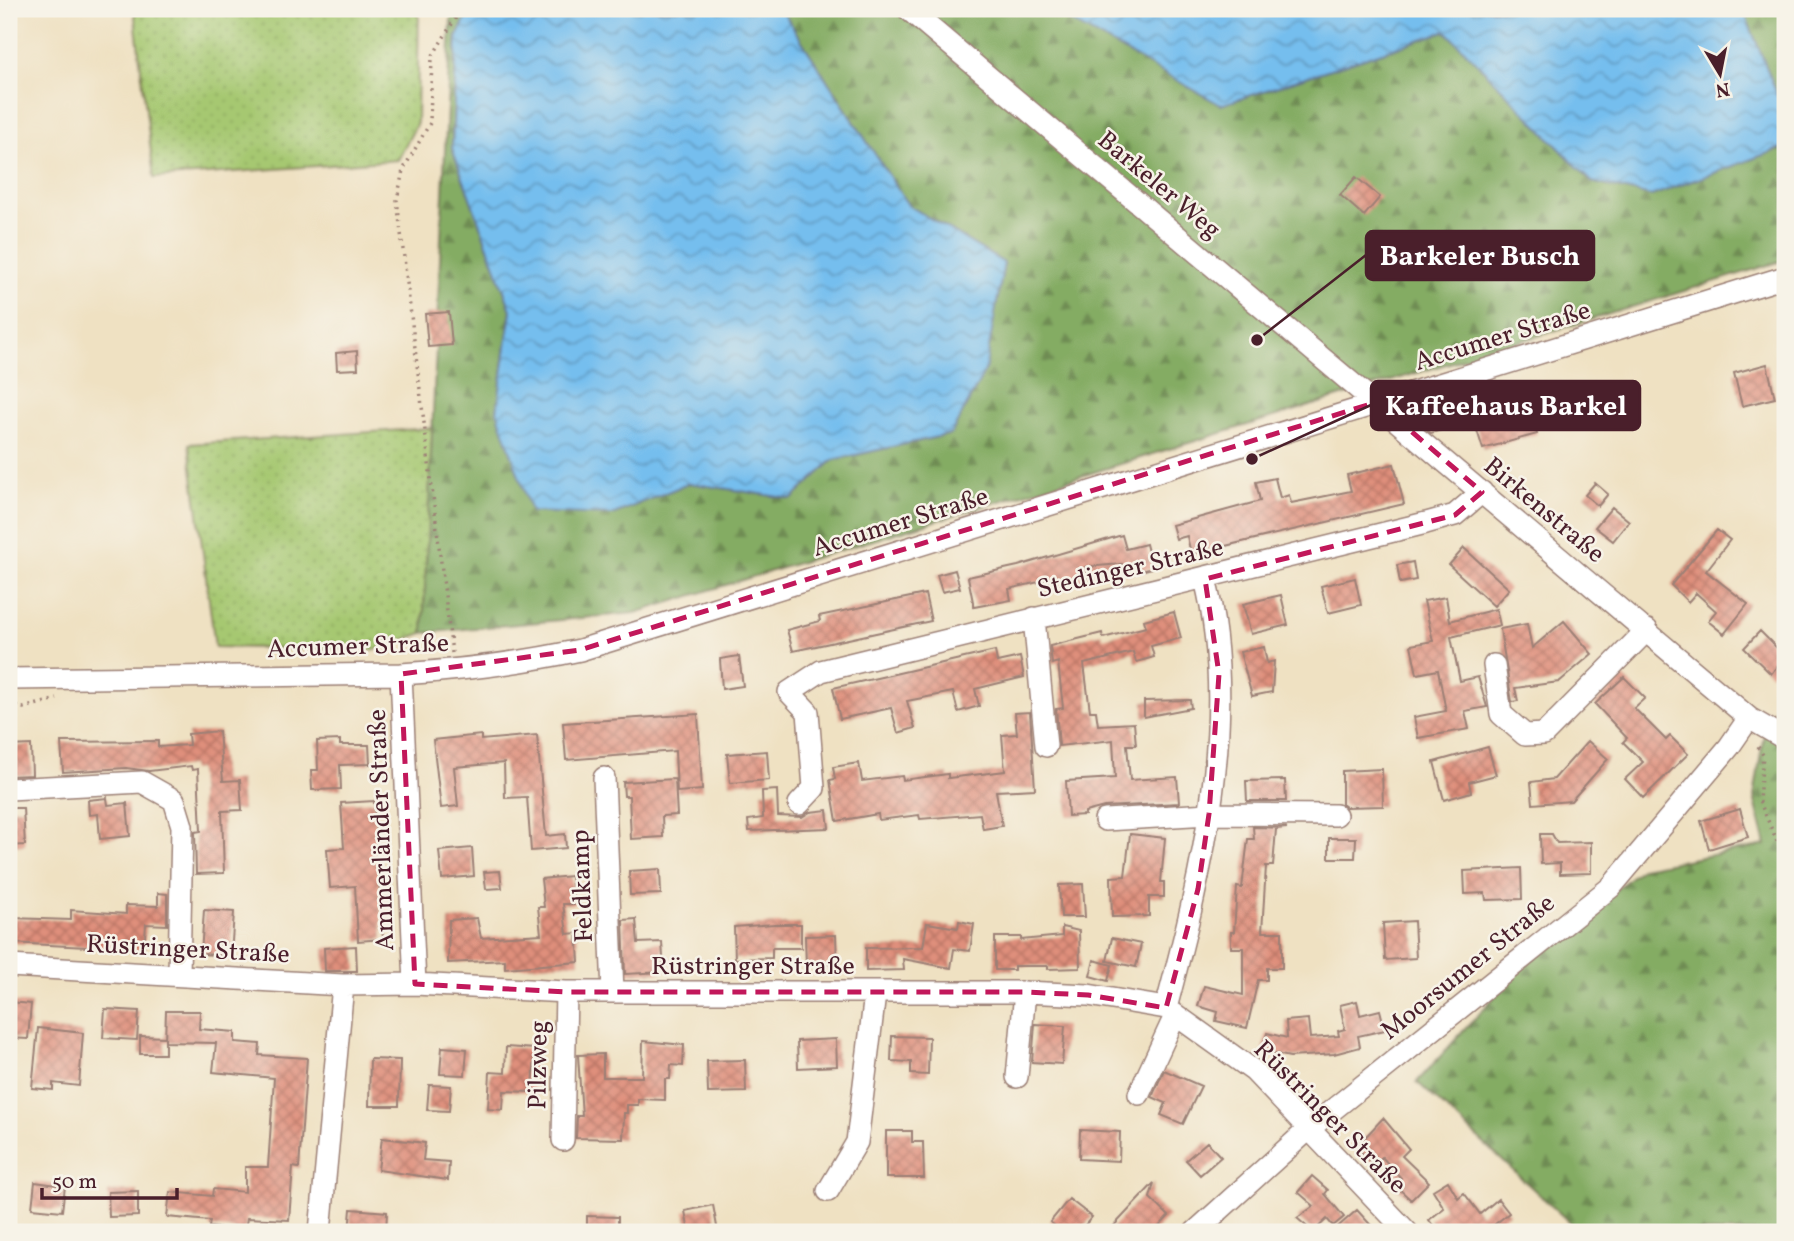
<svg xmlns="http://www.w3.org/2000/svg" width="1794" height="1241" font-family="Vollkorn,serif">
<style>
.green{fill:url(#green-dots);stroke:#78744e;stroke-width:2}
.forest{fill:url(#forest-firs);stroke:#676647;stroke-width:2}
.water{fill:url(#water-waves);stroke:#606e8c;stroke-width:2}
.building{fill:url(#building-cross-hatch)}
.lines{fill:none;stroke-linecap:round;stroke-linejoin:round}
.minor-casing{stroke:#9c8076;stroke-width:24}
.path{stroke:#9c8076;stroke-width:3.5;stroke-dasharray:2 5;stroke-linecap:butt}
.minor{stroke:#fff;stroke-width:21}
.marked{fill:none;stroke:#c2185b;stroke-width:5;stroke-dasharray:14 9;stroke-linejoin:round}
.labels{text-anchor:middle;stroke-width:5;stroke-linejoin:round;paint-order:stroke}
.street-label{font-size:26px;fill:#4a1f2b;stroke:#f7f3e8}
.leader{fill:none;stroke:#4a1f2b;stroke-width:2.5}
.callout-dot{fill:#4a1f2b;stroke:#f7f3e8;stroke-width:2.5}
.callout{fill:#4a1f2b;stroke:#4a1f2b;stroke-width:2.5}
.callout-label{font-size:28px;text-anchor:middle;font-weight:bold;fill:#fff}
</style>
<defs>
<pattern id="green-dots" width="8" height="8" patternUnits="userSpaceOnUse" patternTransform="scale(1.75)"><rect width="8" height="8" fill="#a6c871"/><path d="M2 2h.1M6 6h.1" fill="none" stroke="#90ab62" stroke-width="1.8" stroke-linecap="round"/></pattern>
<pattern id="forest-firs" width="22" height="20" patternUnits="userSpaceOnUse" patternTransform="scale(1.75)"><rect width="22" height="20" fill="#84ac63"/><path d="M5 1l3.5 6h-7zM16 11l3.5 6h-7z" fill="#6e8b52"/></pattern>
<pattern id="water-waves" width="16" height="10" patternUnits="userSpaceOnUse" patternTransform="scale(1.75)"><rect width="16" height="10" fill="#75beee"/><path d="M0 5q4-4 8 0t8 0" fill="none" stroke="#629ac1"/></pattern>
<pattern id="building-cross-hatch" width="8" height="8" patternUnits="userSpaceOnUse" patternTransform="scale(1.75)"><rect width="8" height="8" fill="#df8f7b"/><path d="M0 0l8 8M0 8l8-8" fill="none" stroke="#b77465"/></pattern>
</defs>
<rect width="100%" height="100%" fill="#f7f3e8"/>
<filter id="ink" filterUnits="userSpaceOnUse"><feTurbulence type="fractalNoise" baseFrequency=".0143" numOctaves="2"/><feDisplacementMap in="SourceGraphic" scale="14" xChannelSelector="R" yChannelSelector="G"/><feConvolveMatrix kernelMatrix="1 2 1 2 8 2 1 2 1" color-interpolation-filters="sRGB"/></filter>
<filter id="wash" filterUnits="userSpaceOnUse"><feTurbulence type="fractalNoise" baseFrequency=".00686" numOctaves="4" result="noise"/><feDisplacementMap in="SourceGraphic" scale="28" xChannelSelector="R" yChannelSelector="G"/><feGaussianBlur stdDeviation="1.57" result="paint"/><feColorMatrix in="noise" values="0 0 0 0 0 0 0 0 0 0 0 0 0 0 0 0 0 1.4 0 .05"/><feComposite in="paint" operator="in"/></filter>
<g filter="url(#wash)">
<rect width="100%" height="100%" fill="#efe1c2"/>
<path class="green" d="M134 9H419L417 123 398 160 154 178Z
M432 428 423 633 375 650 215 647 189 444Z"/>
<path class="forest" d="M456 9H471L457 36 452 148 511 310 497 411 612 515 689 483 792 499 833 460 951 434 984 371 1004 263 908 205 781 9H1049L1221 105 1446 31 1592 182 1651 196 1785 147V260L635 613 423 633 451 19Z
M1743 9H1785V114Z
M1785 695V1232H1580L1417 1082 1517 972 1642 868 1766 845 1754 797 1766 721Z"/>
<path class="water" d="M471 9H781L908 205 1004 263 985 371 951 434 833 460 792 499 689 483 612 515 531 512 497 411 511 310 452 148 457 36Z
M1049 9H1743L1785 114V147L1651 196 1592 182 1446 31 1221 105Z"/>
<g id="blocks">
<path class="building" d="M1356 177 1380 197 1364 216 1340 195Z
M449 312 452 345 428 347 425 314Z
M357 351 358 369 337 370 336 353Z
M1767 364 1775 398 1742 406 1734 373Z
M1492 395 1500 420 1530 412 1537 434 1483 449 1474 421 1431 433 1428 431 1424 418 1468 405 1467 402Z
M1394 464 1404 504 1191 554 1187 536 1176 539 1172 525 1260 501 1256 482 1275 478 1280 498 1289 495 1291 503 1351 491 1347 475Z
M1595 483 1608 494 1598 506 1585 495Z
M1612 507 1629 521 1613 541 1595 527Z
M1717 530 1730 540 1706 571 1748 604 1724 634 1708 621 1716 611 1696 593 1688 602 1671 585Z
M1122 535 1126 549 1146 544 1152 568 1125 575 1122 564 1085 567 1087 582 1049 589 1047 580 1009 589 1011 600 974 607 968 577 1018 566Z
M1464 548 1509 589 1494 606 1449 565Z
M1413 562 1416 580 1400 583 1397 565Z
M955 570 960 588 942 592 937 575Z
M1355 578 1361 605 1328 613 1321 586Z
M925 594 931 621 793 651 787 630 820 621 819 616Z
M1281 595 1288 625 1251 634 1243 604Z
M1446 597 1450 621 1496 609 1500 625 1451 637 1460 681 1478 677 1487 707 1465 711 1469 729 1418 738 1414 717 1446 711 1438 670 1417 674 1411 645 1433 641 1424 601Z
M1174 612 1181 638 1151 646 1154 657 1136 662 1133 652 1084 664 1090 711H1096L1098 725 1134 723 1136 745H1127L1130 780 1177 777 1179 803 1104 807 1085 812V815L1068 816 1066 781 1115 778 1113 740 1059 746 1056 709 1063 708 1058 662 1052 664 1050 646 1102 633 1103 638 1146 627 1144 620Z
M1564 621 1592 654 1559 682 1515 688 1518 701 1512 702 1500 629 1527 624 1532 648Z
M1760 631 1785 656 1771 674 1744 648Z
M1264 647 1267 663 1274 661 1272 692 1252 696 1240 652Z
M995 651 997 662 1020 657 1024 677 975 689 979 706 958 712 953 692 907 701 915 728 898 733 891 708 840 719 833 688Z
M739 656 743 686 722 689 720 659Z
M1624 677 1645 698 1634 708 1666 740 1670 736 1688 754 1643 798 1625 779 1643 762 1623 742 1627 738 1595 704Z
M1190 700 1191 708 1144 717V701Z
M1030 712 1035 789 996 791 1002 826 983 829 980 814 920 819 919 815 879 820 878 814 837 821 830 780 835 779 833 767 859 763 862 781 902 776 903 780 948 774V778L1005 771 1002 735 1017 734 1015 713Z
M698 714 702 790 677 792 675 751 566 760 563 723Z
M219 731 223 781 240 780 242 810 222 811 224 873 196 874 195 832 201 831 198 769 192 770 191 766 149 771 126 768 63 772 61 742 158 741V747L189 745 188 734Z
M481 735V740L537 735 546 836 565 834 566 848 531 851 527 797 505 798 504 763 454 767 458 806 441 808 433 740Z
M340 740V745H369L370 764 340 765 341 789 312 790 311 770H318L317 741Z
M1588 741 1608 759 1571 801 1533 804 1531 782 1554 779Z
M31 745 32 775 9 776V746Z
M1488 747 1496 775 1469 782 1471 792 1444 800 1434 762Z
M767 751 769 780 730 783 727 754Z
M1382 769 1383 806 1346 807 1342 804V771Z
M675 779 677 815 662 816 663 837 631 839 629 796H624L623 782Z
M1285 780 1286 801H1247L1246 781Z
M777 790 778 816 802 817 810 812 827 810 829 828 749 831 748 820 763 818 762 791Z
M107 798 108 805 127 803 130 836 100 839 98 814 89 815 88 800Z
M374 801 383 939 358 941 355 886 330 888 327 849 344 848 341 803Z
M9 808H23L25 845 9 846Z
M1740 809 1748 837 1709 849 1701 821Z
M1253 827 1287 828 1276 829 1273 866H1266L1262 932H1282V968H1267V980H1258L1247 1028 1216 1021 1218 1012 1198 1006 1204 986 1243 995V948H1231V932H1234L1237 887 1242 888 1248 839H1254Z
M1130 834 1165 838 1161 882H1164V897H1149V916L1112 917 1111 877 1125 876Z
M1540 834H1552L1557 843 1591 842V873L1560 874V863L1541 864Z
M1329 838H1356L1355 858H1329Z
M472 848 474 876 442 879 439 851Z
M1521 868 1522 899 1486 900 1485 893 1465 894 1464 871Z
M660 869 661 894 630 895 629 871Z
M500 871 502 888 486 889 484 872Z
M571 876 574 904H563L567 934 577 933 579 962 505 968V960L448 963 449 920 477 918 481 938 541 934 538 907H544L541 879Z
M1083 884 1085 917H1061L1059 885Z
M158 893 167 894V925L146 924 144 950 11 943 12 918 71 920V910L126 914V905L158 906Z
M204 910 234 912 231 956 201 954Z
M636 919 638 943 662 942 664 972 625 974 623 920Z
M959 921 974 924 970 951 954 949 951 968 903 959 904 970 866 971V948L923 947 927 923 958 928Z
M1414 921 1416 958 1385 960 1383 923Z
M775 924H801V948H772V958L735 959 734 927Z
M1062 927 1079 931 1080 968 1048 969V966H1014V970H995V937H1021V940L1062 936Z
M836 935 837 964 806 965 805 936Z
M1112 938 1141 944 1136 967 1107 961Z
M356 946 357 971H325L324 948Z
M1094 960 1112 965 1108 981 1090 976Z
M1357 1001 1360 1015 1380 1010 1385 1030 1358 1036 1360 1047 1334 1054 1290 1057 1262 1051 1267 1033 1287 1038 1286 1021 1308 1019 1310 1038 1339 1036 1338 1031 1345 1029 1340 1005Z
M9 1002 31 1004 28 1039 9 1038Z
M105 1009 139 1011 137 1040 103 1038Z
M166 1011H200L199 1029 235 1032V1042L260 1044 259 1055 307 1058 299 1168 293 1167 289 1220 247 1218 245 1231 209 1227 210 1221 167 1217 170 1192 212 1196 213 1189 245 1192V1167H268L274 1078 213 1072 216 1043 165 1042Z
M1035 1024 1065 1026 1062 1064 1032 1062Z
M38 1028 83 1033 79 1086 53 1083V1090L32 1088Z
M140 1036 165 1037V1054H140Z
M892 1036 929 1037 928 1075 911 1074V1062L891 1061Z
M836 1039 837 1066 798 1068 797 1041Z
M643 1041 684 1045 683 1066 671 1065 670 1079H665V1100L638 1099V1105H627V1113H624L623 1139 576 1138 577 1116H582L578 1055 603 1054V1077H642Z
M442 1047 467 1049 465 1075 440 1074Z
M506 1047 535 1049 533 1092 504 1091 503 1110 488 1109 490 1072 505 1073Z
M370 1059 400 1060 399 1106H369Z
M745 1060 746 1092 708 1093 707 1061Z
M1164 1070 1201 1086 1183 1124 1161 1115 1166 1103 1152 1097Z
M429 1085 451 1086 449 1111 427 1110Z
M1383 1118 1409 1149 1402 1156 1429 1182 1411 1200 1395 1185 1401 1178 1382 1157 1374 1165 1356 1147Z
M1080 1130 1120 1132 1119 1161 1079 1159Z
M886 1131H912V1142H923L924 1178H886Z
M382 1138 425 1143 423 1160 449 1162 448 1180 378 1170Z
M1207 1142 1221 1157 1200 1175 1186 1160Z
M1312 1176 1328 1190 1325 1194 1344 1217 1333 1226 1327 1219 1313 1232 1297 1218 1314 1206 1298 1192Z
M1448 1181 1458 1198 1464 1193 1480 1214 1498 1199 1509 1213 1485 1232H1438L1429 1220 1444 1208 1433 1190Z
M35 1182 65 1186 62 1211 32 1208Z
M1154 1183 1150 1198 1169 1216 1154 1232H1108Z
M138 1191V1216L109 1217 108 1192Z
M1069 1199 1092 1217 1079 1232H1062L1050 1222Z
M713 1205 718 1232H689L685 1211Z
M351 1209 387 1212 386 1232H349Z
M1357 1210 1377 1232H1332Z
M587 1216 618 1217V1232H587Z"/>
</g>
</g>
<g filter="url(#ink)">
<use href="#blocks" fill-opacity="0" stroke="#9c8076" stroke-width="2"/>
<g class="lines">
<defs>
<path id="minor" d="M908 9 1749 718 1785 739
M1034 618 1046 746
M1494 665 1501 714 1525 735 1544 734 1647 630
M401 674 415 984
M9 679 401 674C462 670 521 663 580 650L1785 277
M604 778 613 992
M9 789 142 782 174 800 182 826 179 974
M799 804 814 788 808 712 789 692 821 671 1426 523 1455 515 1482 492
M1105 820 1209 814 1336 815
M9 966 343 985 415 984 566 992H1025L1088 995 1166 1008 1254 1071 1407 1232
M1166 1008C1202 873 1240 717 1205 579
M1017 1077 1025 992
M1139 1094 1175 1016
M563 1140 566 992
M828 1191 857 1142 875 994
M320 1232 343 985
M1195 1232 1310 1128 1611 887 1729 747 1749 718"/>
</defs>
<use href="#minor" class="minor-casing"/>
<path class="path" d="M452 653 397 200 403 170 430 123 432 57 461 9
M9 705 23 708 57 699
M1758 747 1763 755 1759 800 1785 860"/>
<use href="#minor" class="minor"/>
</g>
</g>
<path class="marked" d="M1377 402 1482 492 1455 515 1205 579 1219 674 1209 814 1198 889 1166 1008 1088 995 1025 992H566L415 984 401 674 580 650Z"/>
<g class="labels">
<g class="street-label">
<text transform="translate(1160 184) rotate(40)" y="9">Barkeler Weg</text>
<text transform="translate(1502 335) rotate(-17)" y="9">Accumer Straße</text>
<text transform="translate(1545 509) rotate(40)" y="9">Birkenstraße</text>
<text transform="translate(900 521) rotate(-17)" y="9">Accumer Straße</text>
<text transform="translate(1130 567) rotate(-13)" y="9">Stedinger Straße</text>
<text transform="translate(358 645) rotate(-2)" y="9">Accumer Straße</text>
<text transform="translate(380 830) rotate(-92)" y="9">Ammerländer Straße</text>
<text transform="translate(581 886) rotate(-92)" y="9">Feldkamp</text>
<text transform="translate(188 948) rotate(3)" y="9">Rüstringer Straße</text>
<text x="753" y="974">Rüstringer Straße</text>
<text transform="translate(1467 966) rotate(-39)" y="9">Moorsumer Straße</text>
<text transform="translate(537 1065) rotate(-89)" y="9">Pilzweg</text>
<text transform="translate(1331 1116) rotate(45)" y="9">Rüstringer Straße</text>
</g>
</g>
<path class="leader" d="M1257 340L1366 255M1252 459L1371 405"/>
<g class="callout-dot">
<circle cx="1257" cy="340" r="7"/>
<circle cx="1252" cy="459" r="7"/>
</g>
<g class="callout">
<rect x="1366" y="231" width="228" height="49" rx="7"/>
<rect x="1371" y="381" width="269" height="49" rx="7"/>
</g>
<g class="callout-label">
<text x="1480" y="265">Barkeler Busch</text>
<text x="1506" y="415">Kaffeehaus Barkel</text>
</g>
<rect width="1794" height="1241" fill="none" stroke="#f7f3e8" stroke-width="35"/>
<g transform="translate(1720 74) rotate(170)" stroke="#f7f3e8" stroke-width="5" paint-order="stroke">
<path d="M0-5L12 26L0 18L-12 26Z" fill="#4a1f2b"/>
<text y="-10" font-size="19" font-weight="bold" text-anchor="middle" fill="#4a1f2b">N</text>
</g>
<path d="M42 1188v10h135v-10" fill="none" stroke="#4a1f2b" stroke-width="3.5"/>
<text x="52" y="1188" font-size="21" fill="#4a1f2b" stroke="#f7f3e8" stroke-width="5" paint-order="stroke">50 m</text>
</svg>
